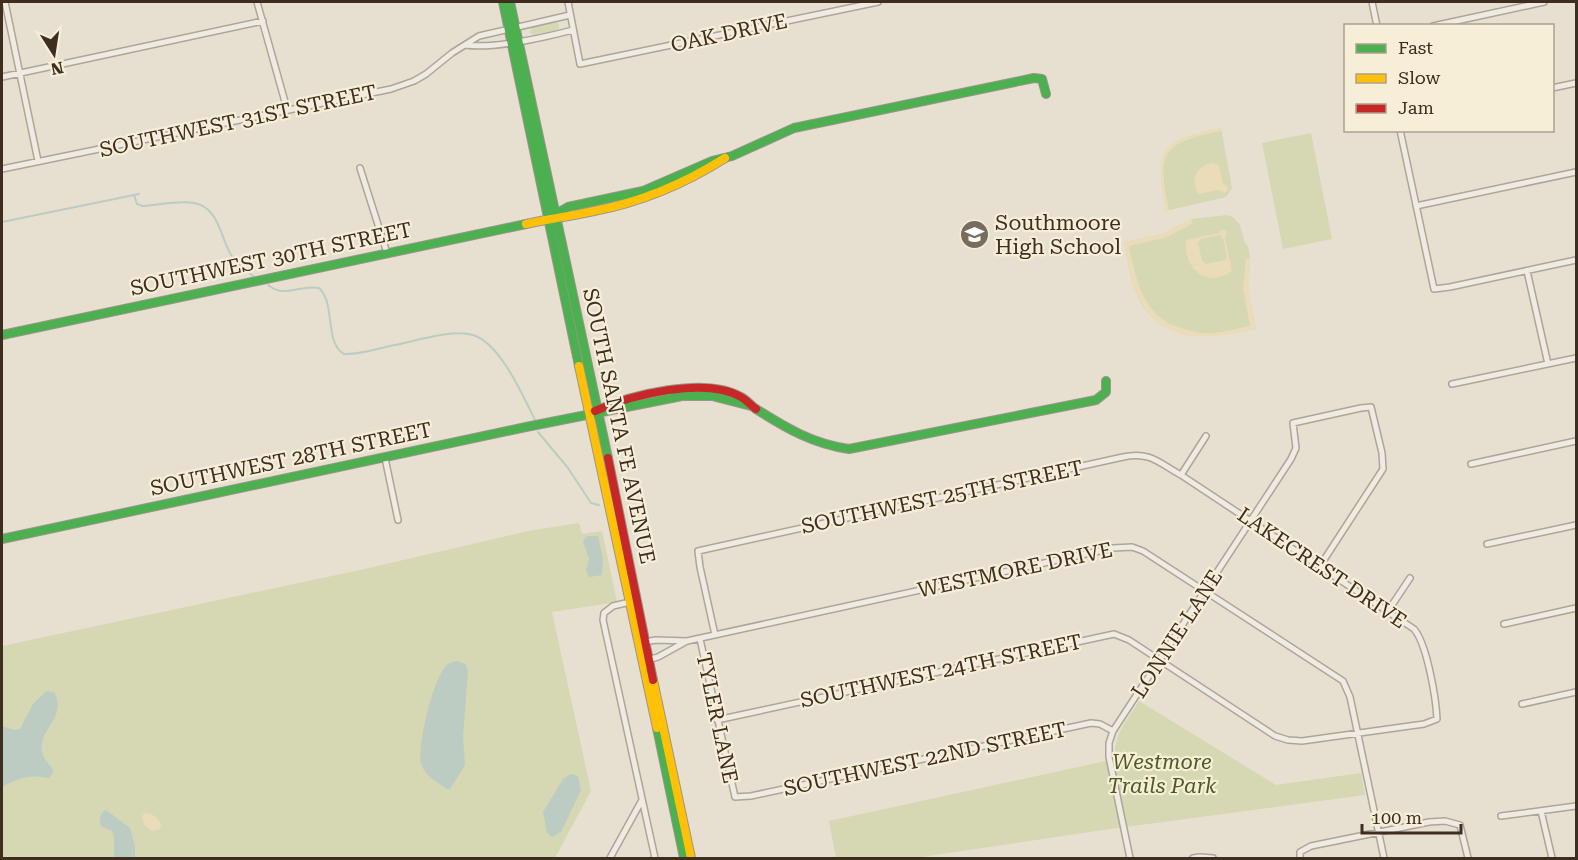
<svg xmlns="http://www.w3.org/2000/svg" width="1578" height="860" font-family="'Roboto Serif',serif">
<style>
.green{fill:#d6d7b3}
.sand{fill:#eadcb9;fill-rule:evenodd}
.water{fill:#bcccc2}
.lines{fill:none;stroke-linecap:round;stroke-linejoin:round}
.stream{stroke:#bcccc2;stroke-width:2}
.street-casing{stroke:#ada599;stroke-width:8}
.fast-casing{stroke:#9c958a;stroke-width:10}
.slow-casing{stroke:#9c958a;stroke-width:10}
.jam-casing{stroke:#9c958a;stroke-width:10}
.street{stroke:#efebe3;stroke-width:5}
.fast{stroke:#4caf50;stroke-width:8}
.slow{stroke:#ffc107;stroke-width:8}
.jam{stroke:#c62828;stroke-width:8}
.labels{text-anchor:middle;stroke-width:4.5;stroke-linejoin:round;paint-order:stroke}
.street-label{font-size:21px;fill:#3d2e20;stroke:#f7eed8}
.poi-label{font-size:21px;fill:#3d2e20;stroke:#f7eed8;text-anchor:start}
.park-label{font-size:21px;font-style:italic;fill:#4d5a26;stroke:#f7eed8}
</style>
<rect width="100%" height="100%" fill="#e7e0d1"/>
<path class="green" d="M554 21 559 24V28L557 30 534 35 530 33 532 25Z
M1221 128 1232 188 1226 197 1166 211C1154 150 1160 140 1221 128Z
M1311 133 1332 239 1283 249 1262 143Z
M1227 215 1233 217 1240 225 1245 243 1248 246 1250 258 1248 288 1256 329C1207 339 1155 346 1134 288 1129 273 1127 257 1124 242L1163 234 1191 219Z
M579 523 582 534 602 531 617 602 552 612 591 791 555 858H2V646L360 570 528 531Z
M1139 701 1276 785 1361 773 1365 795 1103 830 915 858H836L829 821 1115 759C1113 736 1127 720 1139 701Z"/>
<path class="sand" d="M1221 128V131C1163 143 1156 151 1169 210L1166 211C1154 151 1160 139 1221 128Z
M1212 163 1219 165 1223 184 1227 186 1228 190 1225 193 1218 190 1199 194C1189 181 1196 166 1212 163Z
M1191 219 1192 224 1165 238 1129 246C1136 280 1143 317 1181 328 1191 331 1203 334 1213 333 1226 332 1238 328 1250 326L1243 288 1246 259 1250 258 1248 288 1256 329C1206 340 1157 347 1134 288 1129 273 1127 257 1124 242L1163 234Z
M1221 230H1225L1227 233 1225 237 1232 271C1207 289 1183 269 1186 240L1219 233ZM1220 235 1223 238 1227 257 1225 260 1206 264 1202 261 1198 243 1201 239Z
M145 813C153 813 158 818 161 825L160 829 152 831 145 826 142 816Z"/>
<path class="water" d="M587 536H598L603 559 602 575 589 577 586 570 589 559 583 541Z
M457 661 465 664 468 670 463 737 465 765 450 789H447C437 782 424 776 421 763 417 745 433 681 445 667 448 663 452 662 457 661Z
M46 691 54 692C68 717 39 728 42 750 42 759 50 764 54 771L49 778C29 774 19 778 2 787V726L14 730 20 729 33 704Z
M571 774 578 776 581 790 561 832 552 837 547 833 543 812 563 779Z
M106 810 130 828 135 846V858H114V837L112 831 101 826C99 820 99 813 106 810Z"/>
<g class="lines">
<path class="stream" d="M139 194 134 195 137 204 143 206C160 205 178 200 194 203 218 207 220 235 230 253 235 262 245 270 253 276
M2 222 134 195
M268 285C285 299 300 284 319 288 336 303 324 343 344 354 361 355 379 348 395 345 416 341 452 329 473 335 500 343 523 396 535 420
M538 432 568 468 591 503 599 505"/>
<defs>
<path id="street" d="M5 2 38 161
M257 2 287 109
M568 2 580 64 878 2
M1372 2 1377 26
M1433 26 1544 2
M465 45C496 49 542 38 573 30
M2 77 263 21
M1552 88 1576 83
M1400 130 1434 289 1450 287 1576 260
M360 168 387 253
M2 169 391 89 414 81 426 74 452 53 479 36 570 15
M1416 206 1576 172
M1527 271 1548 364
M1452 384 1576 358
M385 458 398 520
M1471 464 1576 441
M1181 475 1206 436
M1487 544 1576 525
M630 602 613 606 604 613 603 620 655 858
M1388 611 1410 578
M1504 624 1576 608
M715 635 700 567 698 551 1123 457C1150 451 1159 463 1181 475L1414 629C1427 644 1436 698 1437 719L1424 724 1302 741 1288 740 1275 736 1129 640 1114 634 717 720
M700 639 735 797 751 796 1091 723 1100 724 1113 731
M644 642 656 640 687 641 1113 548 1132 547 1143 551 1343 681 1350 697 1384 858
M647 660 658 657 687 641
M1522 704 1576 692
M1541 811 1552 858
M1501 816 1576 806
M610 858 642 800
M1130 858 1109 757V743L1113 731 1291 459 1296 448 1293 423 1361 408 1371 407 1382 453 1383 469 1320 566
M1193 858 1200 857 1213 858
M1300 858V852L1311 846 1429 822 1445 821 1460 825 1468 858"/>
<path id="fast" d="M503 2 579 366
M510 2 608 458
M554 215 568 207 643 191 712 161 732 156 794 128 1034 78 1042 79 1046 94
M2 335 526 224
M756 409C786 428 813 444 849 449L1096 400 1106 392V381
M2 539 526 427 682 396H712L751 406
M657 728 684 858"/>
<path id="slow" d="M526 224C548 219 571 216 594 211 641 202 684 184 725 158
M579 366 657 728
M653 680 691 858"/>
<path id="jam" d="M595 411C631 395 705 376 741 397 747 400 751 406 756 409
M608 458 653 680"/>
</defs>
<use href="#street" class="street-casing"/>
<use href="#fast" class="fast-casing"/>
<use href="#slow" class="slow-casing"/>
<use href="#jam" class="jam-casing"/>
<use href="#street" class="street"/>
<use href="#fast" class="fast"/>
<use href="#slow" class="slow"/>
<use href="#jam" class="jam"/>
</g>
<defs>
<symbol id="school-disc" viewBox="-11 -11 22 22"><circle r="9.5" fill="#786c5e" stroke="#f7eed8"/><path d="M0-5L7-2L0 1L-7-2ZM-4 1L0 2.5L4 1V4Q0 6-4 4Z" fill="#fff"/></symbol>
</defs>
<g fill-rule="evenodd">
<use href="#school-disc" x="958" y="218" width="33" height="33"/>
</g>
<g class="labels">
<g class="street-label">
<text transform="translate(729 33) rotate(-12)" y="7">OAK DRIVE</text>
<text transform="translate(238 121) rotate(-12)" y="7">SOUTHWEST 31ST STREET</text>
<text transform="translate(271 259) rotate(-12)" y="7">SOUTHWEST 30TH STREET</text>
<text transform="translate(619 426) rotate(78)" y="7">SOUTH SANTA FE AVENUE</text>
<text transform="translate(291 459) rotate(-12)" y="7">SOUTHWEST 28TH STREET</text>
<text transform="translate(942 497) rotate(-12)" y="7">SOUTHWEST 25TH STREET</text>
<text transform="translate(1322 568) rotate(34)" y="7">LAKECREST DRIVE</text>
<text transform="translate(1015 570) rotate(-12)" y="7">WESTMORE DRIVE</text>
<text transform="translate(1177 634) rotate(-57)" y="7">LONNIE LANE</text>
<text transform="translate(941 671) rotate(-12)" y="7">SOUTHWEST 24TH STREET</text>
<text transform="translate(717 718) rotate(78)" y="7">TYLER LANE</text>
<text transform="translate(925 759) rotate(-12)" y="7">SOUTHWEST 22ND STREET</text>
</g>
<g class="poi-label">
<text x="995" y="230">Southmoore<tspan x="995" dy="24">High School</tspan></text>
</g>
<g class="park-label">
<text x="1162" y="769">Westmore<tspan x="1162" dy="24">Trails Park</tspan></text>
</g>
</g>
<rect width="1578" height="860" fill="none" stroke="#3d2e20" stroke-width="6"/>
<rect x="1344" y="24" width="210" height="108" fill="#f7eed8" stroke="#ada18e" stroke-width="1.5"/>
<rect x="1356" y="44" width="30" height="9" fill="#4caf50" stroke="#ada18e" stroke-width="1.5"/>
<text x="1398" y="54" font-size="18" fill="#3d2e20">Fast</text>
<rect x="1356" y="74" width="30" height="9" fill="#ffc107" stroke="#ada18e" stroke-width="1.5"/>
<text x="1398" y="84" font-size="18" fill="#3d2e20">Slow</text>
<rect x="1356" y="104" width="30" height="9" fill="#c62828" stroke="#ada18e" stroke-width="1.5"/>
<text x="1398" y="114" font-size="18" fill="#3d2e20">Jam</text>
<g transform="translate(54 54) rotate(168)" stroke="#f7eed8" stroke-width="4.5" paint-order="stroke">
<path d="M0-4.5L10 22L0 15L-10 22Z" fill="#3d2e20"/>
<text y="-9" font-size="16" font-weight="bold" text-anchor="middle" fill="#3d2e20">N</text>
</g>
<path d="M1362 824v9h99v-9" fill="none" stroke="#3d2e20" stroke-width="3"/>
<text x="1371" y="824" font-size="18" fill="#3d2e20" stroke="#f7eed8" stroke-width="4.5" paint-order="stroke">100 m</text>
</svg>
